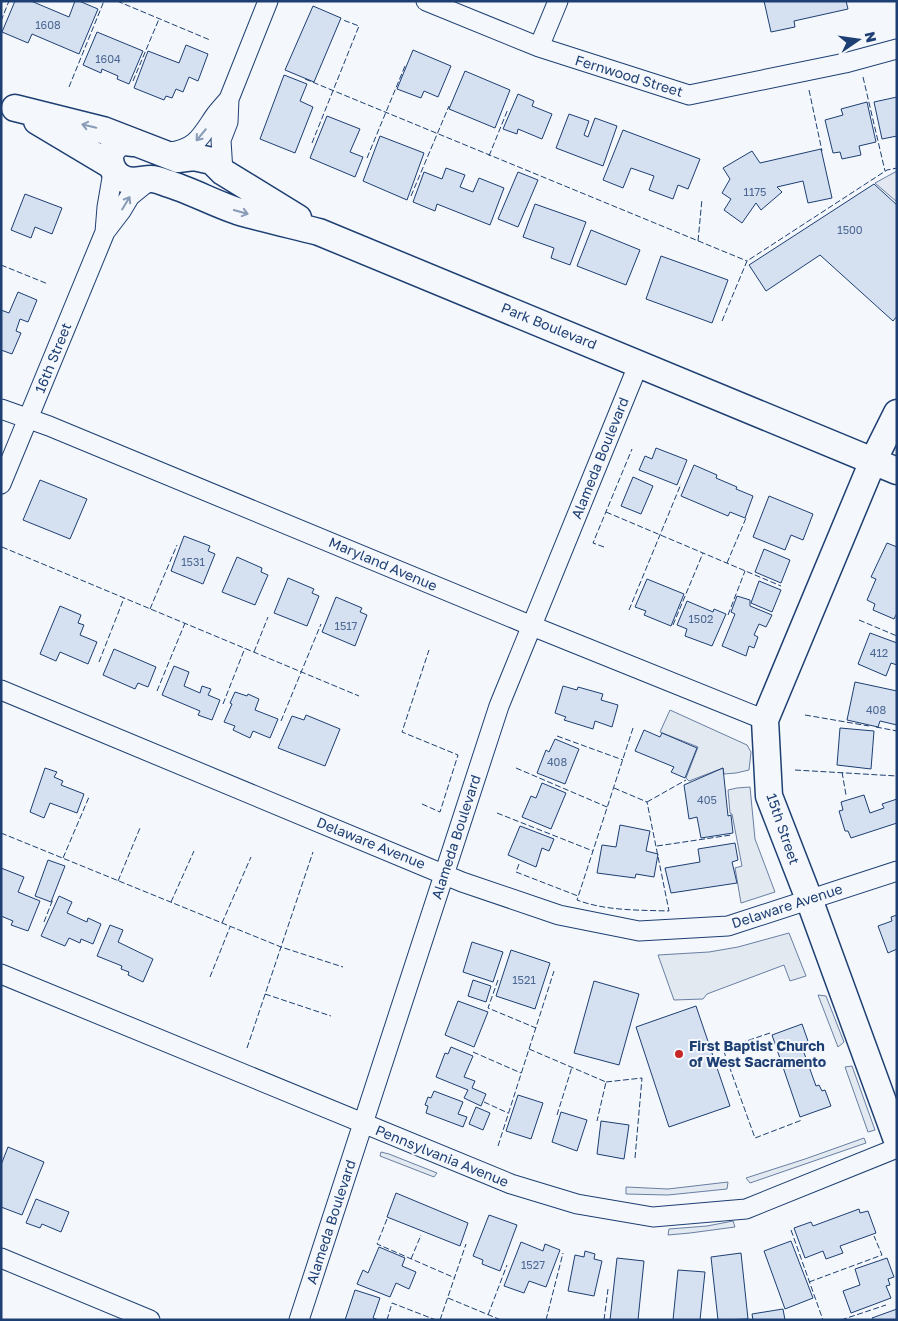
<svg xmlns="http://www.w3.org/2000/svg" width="898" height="1321" font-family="'Golos Text',sans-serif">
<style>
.green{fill:#e3e9f0;stroke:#687fa3}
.parking{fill:#e3e8f0;stroke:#687fa3}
.building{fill:#d5e0f0;stroke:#1d3f73}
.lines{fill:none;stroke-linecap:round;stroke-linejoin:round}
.street-casing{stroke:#1d3f73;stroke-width:21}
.secondary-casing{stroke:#1d3f73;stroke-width:29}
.street{stroke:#f4f7fb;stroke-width:19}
.secondary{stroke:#f4f7fb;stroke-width:26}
.fence{stroke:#1d3f73;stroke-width:1;stroke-dasharray:6 2.5;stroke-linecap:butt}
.oneway{stroke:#889bb7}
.poi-dot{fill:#c62828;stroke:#f4f7fb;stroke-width:2}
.labels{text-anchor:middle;stroke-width:4;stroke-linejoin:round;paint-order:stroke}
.number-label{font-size:11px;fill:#4b6792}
.street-label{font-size:14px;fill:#1d3f73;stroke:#f4f7fb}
.poi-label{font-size:14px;font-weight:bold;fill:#1d3f73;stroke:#f4f7fb;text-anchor:start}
</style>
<rect width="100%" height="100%" fill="#f4f7fb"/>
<path class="green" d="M670 710 747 745 751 752 749 770 736 773 724 774 723 768 689 781 686 778 698 747 660 732Z
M750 787 755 839 775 892 741 903 735 868 742 866 732 814 730 813 728 790 737 788Z
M789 933 806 976 790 981 784 965 707 994 703 999 674 1000 658 955 709 952 738 947Z
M818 995 826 996 844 1042 838 1047Z
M852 1066 875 1130 868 1132 845 1067Z
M864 1138 866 1143 750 1183 746 1178 805 1159Z
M381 1152 389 1154 437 1173 434 1177 380 1156Z
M728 1182 727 1189 668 1195 626 1194V1187L668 1189Z
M733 1221 735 1227 690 1233 668 1235 669 1229 707 1226Z"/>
<path class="parking" d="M897 171V202L875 183Z"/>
<path class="building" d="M15 1H31L69 17 75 1H79L98 9 79 54 32 34 28 43 2 32Z
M764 1H846L848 9 794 21 795 27 771 32Z
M313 6 341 18 314 82 285 70Z
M97 32 143 51 129 84 117 79 118 76 102 69 101 73 83 65Z
M186 45 208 54 198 81 189 77 183 92 176 89 172 98 166 96 164 100 134 88 148 51 179 63Z
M413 50 451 66 438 97 424 91 421 98 397 89Z
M465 71 510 90 495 128 449 109Z
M284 75 307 84 300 101 313 107 295 153 260 139Z
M518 94 534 101 532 106 552 114 542 139 518 129 517 134 503 129Z
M897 97V136L882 139 874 102Z
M867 102 876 142 859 146 861 155 842 159 840 152 833 153 825 120 843 115 841 109Z
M569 114 589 121 584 135 588 137 595 118 617 126 603 166 556 148Z
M327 116 360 129 350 152 363 157 355 177 310 158Z
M623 130 700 159 688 189 678 185 673 199 649 190 654 176 631 168 623 188 603 180Z
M380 136 424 153 407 200 363 181Z
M821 149 832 198 808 203 803 181 777 187 782 192 761 210 756 203 742 223 724 210 731 199 722 193 730 179 723 168 752 151 760 163Z
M446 168 465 175 460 187 473 192 479 178 504 188 490 225 437 204 435 211 413 202 424 172 442 179Z
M518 172 538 180 518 227 498 219Z
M874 184 897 205V316L893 321 820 255 766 291 749 265Z
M25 194 62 208 52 234 35 227 31 238 11 230Z
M535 204 586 222 570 265 551 258 554 248 523 237Z
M591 230 640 250 626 285 577 266Z
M661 256 728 280 712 323 646 299Z
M18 292 37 300 28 322 20 319 16 331 21 333 12 354 1 350V310L9 313Z
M656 448 687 460 677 485 639 470 645 456 652 459Z
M694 465 717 475 716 478 737 487 736 489 753 496 745 518 730 512 728 516 681 496Z
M633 477 653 486 641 514 621 506Z
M40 480 87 499 70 539 23 520Z
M769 496 813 514 803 540 791 535 785 550 753 537Z
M184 536 210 546 208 551 215 554 203 584 171 571Z
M887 543 897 547V613L894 619 873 610 875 604 867 600 876 579 871 577Z
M764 549 790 560 781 583 755 572Z
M237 557 262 568 261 572 268 575 255 605 222 592Z
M288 578 314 589 312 593 319 596 307 626 274 613Z
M647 579 684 594 671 626 644 615 646 611 635 607Z
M759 581 781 590 772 612 751 603Z
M737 596 750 600V606L772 615 766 627 759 624 754 635 758 637 754 648 749 646 746 656 722 646 735 614 731 612Z
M336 597 362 608 360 612 367 615 355 646 322 632Z
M687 601 713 612 714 609 726 614 712 646 685 636 687 629 677 625Z
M60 606 81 615 78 623 84 625 80 635 97 642 88 664 60 652 56 661 40 654Z
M870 633 897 643V665L891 663 886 676 858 664Z
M114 649 156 667 148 687 138 683 135 689 103 675Z
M174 666 189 672 184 686 200 693 202 686 211 689 208 695 220 700 212 720 198 715 200 711 162 695Z
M855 682 897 691V725L880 721 878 727 847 720Z
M563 686 577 690 578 687 603 694 601 700 618 705 612 727 595 721 593 729 564 720 566 717 555 713Z
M235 692 247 696 248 694 259 699 255 710 278 719 270 738 253 731 250 738 233 730 235 726 224 722 232 704 230 703Z
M306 715 340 729 325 766 278 748 292 716 304 720Z
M840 728 874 731 871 769 837 765Z
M644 730 660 737 662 733 697 748 685 778 671 772 674 767 635 751Z
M555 739 579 749 565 784 537 773 546 750 549 752Z
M45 768 57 772 54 777 63 781 61 785 84 794 77 813 50 803 44 818 30 812Z
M723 768 728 816 731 815 733 833 701 838 697 817 689 819 684 785Z
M542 783 566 793 551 829 522 817 531 796 536 798Z
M864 795 870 813 884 808 882 804 897 799V823L851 838 848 831H845L839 811 843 810 841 802Z
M620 825 650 831 646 851 658 854 654 877 636 874 635 878 597 873 602 845 616 847Z
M520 826 554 839 549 851 542 848 536 867 508 855Z
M735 843 738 860 732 862 737 883 671 893 665 868 700 862 698 849Z
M48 860 65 866 51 902 35 896Z
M1 868 24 877 18 892 40 901 28 931 11 925 13 921 1 916Z
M59 896 72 902 67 913 87 922 88 918 101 924 93 944 81 939 80 943 69 938 65 946 41 936Z
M897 915V949L888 953 878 926 892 921 891 917Z
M110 925 123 930 118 942 153 959 143 982 128 975 129 972 121 969 122 966 97 956Z
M472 942 503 952 493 982 463 972Z
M511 950 550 963 535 1009 496 996Z
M473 980 491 986 486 1002 468 996Z
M594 981 639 994 619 1065 574 1053Z
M458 1001 488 1012 474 1047 445 1035Z
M696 1006 730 1106 669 1127 636 1027Z
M802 1024 808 1041 803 1043 806 1049 803 1050 816 1086 819 1085 822 1091 825 1090 831 1106 800 1117 772 1035Z
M451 1047 473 1056 464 1077 475 1081 472 1088 486 1094 481 1106 464 1098 468 1090 436 1077 445 1053 448 1054Z
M434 1091 463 1102 458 1114 467 1117 463 1127 426 1113 428 1106 425 1105 428 1097 431 1098Z
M518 1095 543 1103 531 1139 506 1131Z
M476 1107 490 1113 483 1130 469 1124Z
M561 1112 587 1120 577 1151 552 1142Z
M601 1121 629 1125 624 1159 597 1154Z
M8 1147 44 1162 22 1215 1 1207V1165Z
M396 1193 468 1223 460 1246 387 1217Z
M36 1199 69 1212 61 1232 42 1224 40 1228 26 1223Z
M859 1209 860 1213 868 1211 876 1233 840 1246 843 1253 826 1259 823 1251 805 1258 794 1228 811 1222 813 1226Z
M489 1215 517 1225 500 1271 482 1264 483 1260 473 1256Z
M791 1241 813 1298 785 1309 764 1251Z
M521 1242 543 1251 545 1244 560 1250 546 1287 529 1281 524 1293 504 1286Z
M379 1247 405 1258 402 1266 416 1272 409 1289 396 1283 390 1297 357 1284 363 1270 368 1273Z
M585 1251 595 1254 594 1259 602 1261 594 1296 568 1291 575 1255 584 1257Z
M741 1253 748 1319 718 1320 711 1257Z
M617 1258 644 1261 638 1320H610Z
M887 1258 894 1277 888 1279 890 1285 886 1286 891 1298 851 1313 843 1291 860 1285 855 1269Z
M678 1270 705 1272 700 1320H673Z
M355 1290 380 1298 373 1318 379 1320H345Z
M783 1309 785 1320H753L752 1314Z
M897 1309V1320H873L872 1318Z"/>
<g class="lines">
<defs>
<path id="street" d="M426 1 539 47 689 95 845 63 897 49
M539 47 558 1
M169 152C195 150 201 136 214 117 218 111 224 105 229 99
M223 172 221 140 228 122 229 99 268 1
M105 232 107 207 113 172
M1 409 49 426 532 626 765 720
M1 484 105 232 121 211 130 196 151 179
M1 690 462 882 559 915 639 931 728 926 897 871
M1 974 511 1184 577 1204 653 1217 746 1209 897 1148
M1 1258 150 1320
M299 1320 499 706 639 363"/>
<path id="secondary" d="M15 108 103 130 178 159 194 157 212 161 223 172 298 218
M37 121 109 164
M135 143C132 143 127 142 124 142 103 147 108 172 124 179 133 183 142 179 151 179 155 179 161 181 166 183 190 190 213 203 237 211 264 219 292 225 319 232L897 471
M897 413 873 461 765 720 769 796 809 899 897 1140"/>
</defs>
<use href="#street" class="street-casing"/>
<use href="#secondary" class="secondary-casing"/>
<use href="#street" class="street"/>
<use href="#secondary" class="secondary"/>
<path class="fence" d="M117 1 210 40
M1 21 9 1
M863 77 885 171
M305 79 747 261
M133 81 159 19
M69 87 104 1
M809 90 822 151
M312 143 359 26 343 20
M489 156 508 109
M367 158 405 66
M411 196 449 106
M698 241 702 199
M1 265 48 284
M722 321 747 261 887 170 897 168
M606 512 781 586
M2 547 359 696
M604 547 593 543 632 449
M727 563 746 518
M150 609 177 545
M629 610 681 484
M728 615 745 571
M859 620 897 636
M673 625 703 553
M254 652 268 617
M99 662 124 598
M157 691 185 623
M223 704 245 648
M805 715 869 726
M281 721 321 624
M876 727 897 731
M633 728 577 900C606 911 639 910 669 911L647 802
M557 736 623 760
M516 768 607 807
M795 770 897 776
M842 772 846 795
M614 788 647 802
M647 802 686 780
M422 804 440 812 458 755 402 732 429 650
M497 813 593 851
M1 833 281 947 343 967
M657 846 731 835
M63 858 89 797
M519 864 516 872 578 896
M118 881 140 828
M171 902 194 851
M44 922 53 899
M222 923 251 857
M210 977 230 927
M498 980 488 1008 536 1028
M265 994 331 1016
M770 1033 723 1049 755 1138 802 1120
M247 1048 313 852
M529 1049 606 1082 597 1121
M473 1052 521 1073
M606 1082 642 1078 635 1158
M484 1102 508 1113
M557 1115 572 1067
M498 1146 554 971
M387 1219 377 1244 455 1278
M791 1230 823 1320
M411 1259 421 1235
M809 1282 882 1255 874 1236
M448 1298 501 1320
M488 1315 507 1265
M387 1320 392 1303 436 1320
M440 1320 466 1244
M546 1320 563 1253
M604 1320 608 1289
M841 1320 886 1305"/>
</g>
<defs><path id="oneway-shaft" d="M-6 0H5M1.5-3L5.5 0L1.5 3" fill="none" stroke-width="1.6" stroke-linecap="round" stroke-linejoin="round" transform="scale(1.25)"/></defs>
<g class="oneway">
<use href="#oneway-shaft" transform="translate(89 126) rotate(-166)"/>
<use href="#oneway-shaft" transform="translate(201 135) rotate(130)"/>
<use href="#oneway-shaft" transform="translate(126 203) rotate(-59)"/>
<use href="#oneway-shaft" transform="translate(241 212) rotate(16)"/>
</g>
<circle class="poi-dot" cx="679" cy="1054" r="5"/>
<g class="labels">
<g class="number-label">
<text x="48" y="29">1608</text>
<text x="108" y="63">1604</text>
<text x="755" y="196">1175</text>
<text x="850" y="234">1500</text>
<text x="193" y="566">1531</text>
<text x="701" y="623">1502</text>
<text x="346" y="630">1517</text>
<text x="879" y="657">412</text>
<text x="876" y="714">408</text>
<text x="557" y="766">408</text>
<text x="707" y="804">405</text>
<text x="524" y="984">1521</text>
<text x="533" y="1269">1527</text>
</g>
<g class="street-label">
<text transform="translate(629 76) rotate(17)" y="5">Fernwood Street</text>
<text transform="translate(549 326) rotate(22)" y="5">Park Boulevard</text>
<text transform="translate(53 358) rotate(-68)" y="5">16th Street</text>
<text transform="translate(600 458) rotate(-68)" y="5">Alameda Boulevard</text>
<text transform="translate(383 564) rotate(23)" y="5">Maryland Avenue</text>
<text transform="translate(783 829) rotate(71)" y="5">15th Street</text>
<text transform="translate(456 837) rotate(-72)" y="5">Alameda Boulevard</text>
<text transform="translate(371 843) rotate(22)" y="5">Delaware Avenue</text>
<text transform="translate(787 906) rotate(-18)" y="5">Delaware Avenue</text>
<text transform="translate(442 1156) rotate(22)" y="5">Pennsylvania Avenue</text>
<text transform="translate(331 1222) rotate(-72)" y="5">Alameda Boulevard</text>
</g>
<g class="poi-label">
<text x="689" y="1051">First Baptist Church<tspan x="689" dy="16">of West Sacramento</tspan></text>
</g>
</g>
<rect width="898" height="1321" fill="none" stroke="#1d3f73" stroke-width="5"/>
<g transform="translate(858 40) rotate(77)" stroke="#f4f7fb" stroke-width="4" paint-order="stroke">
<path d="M0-4L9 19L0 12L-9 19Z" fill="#1d3f73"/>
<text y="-8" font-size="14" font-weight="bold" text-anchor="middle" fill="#1d3f73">N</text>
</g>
</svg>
